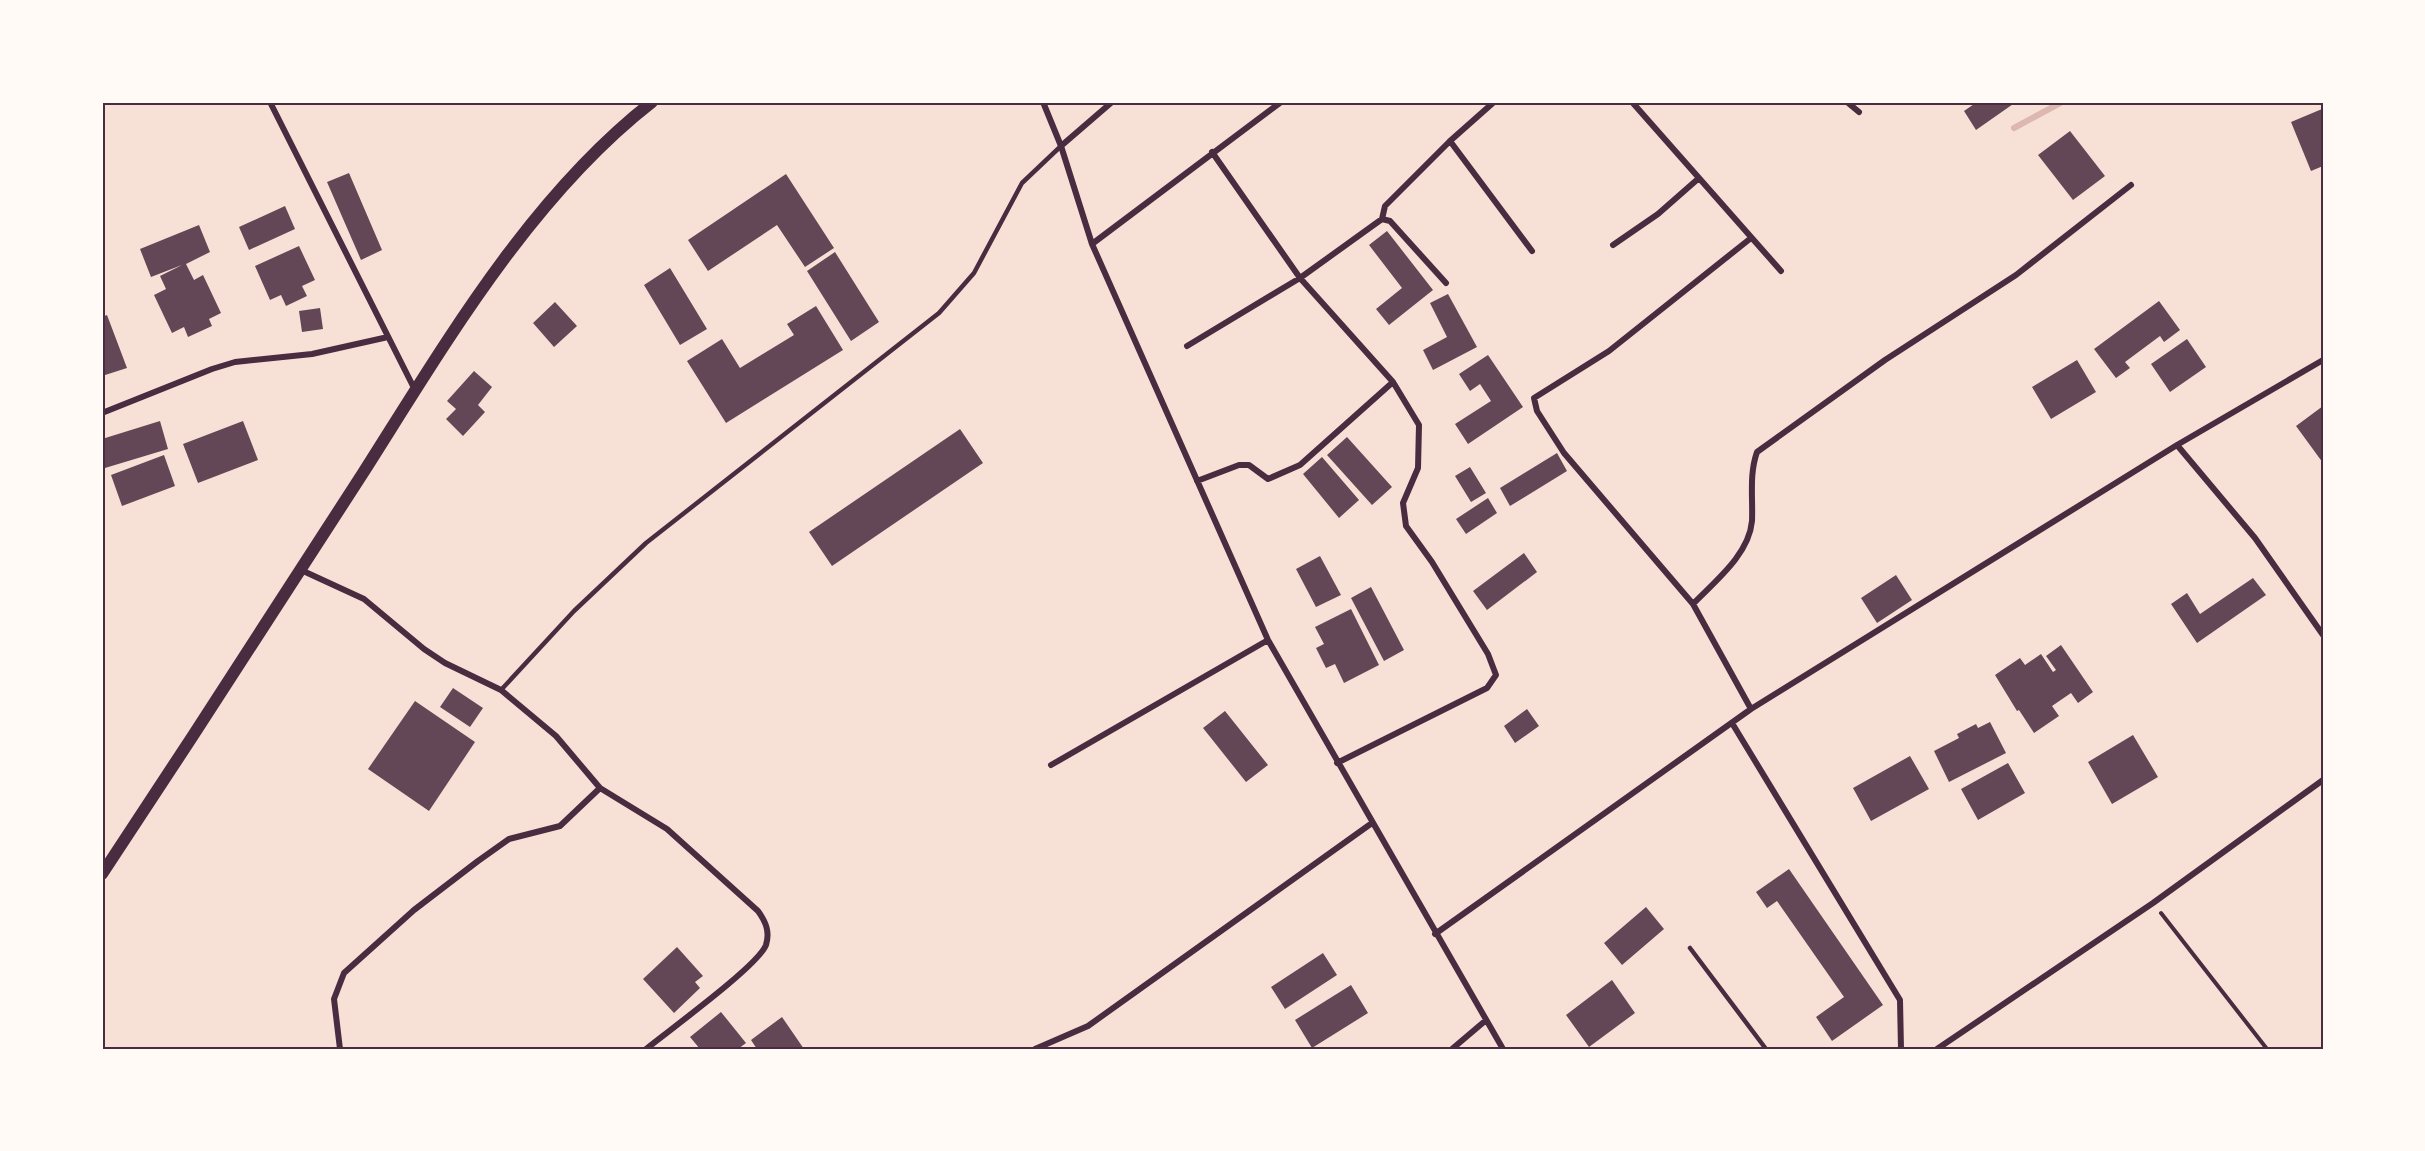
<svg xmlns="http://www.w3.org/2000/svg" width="2425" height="1151" font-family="'Golos Text',sans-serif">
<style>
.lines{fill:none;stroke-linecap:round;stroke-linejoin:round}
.stream{stroke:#dcb8b0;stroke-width:6}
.building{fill:#644757}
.path{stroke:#4a2c40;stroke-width:4}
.service{stroke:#4a2c40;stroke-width:4.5}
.minor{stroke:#4a2c40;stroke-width:6}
.secondary{stroke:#4a2c40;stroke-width:12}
.neatline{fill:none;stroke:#4a2c40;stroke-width:2}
</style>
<rect width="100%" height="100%" fill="#f7e1d7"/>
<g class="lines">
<path class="stream" d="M2014 128 2062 102"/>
</g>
<path class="building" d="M1977 102H2016L1976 130 1964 111Z
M2322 109 2323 166 2311 171 2291 122Z
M2070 131 2105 176 2073 200 2038 155Z
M349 173 382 250 361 260 327 182Z
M786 174 834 248 805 267 777 225 708 271 688 240Z
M285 206 295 229 249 250 239 227Z
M199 225 210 252 186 264 194 280 203 275 221 313 209 319 212 326 188 337 184 327 172 333 154 295 166 289 160 276 182 265 151 277 140 249Z
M1387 231 1433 290 1389 325 1376 309 1402 288 1369 245Z
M299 246 315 280 302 286 307 296 286 306 281 295 270 300 255 266Z
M835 252 879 322 851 341 807 271Z
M670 268 707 329 680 345 644 285Z
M1448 294 1477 347 1433 370 1423 350 1447 337 1430 303Z
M2159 301 2180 330 2164 342 2160 336 2125 362 2130 368 2116 378 2094 349Z
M555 302 577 326 554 347 533 323Z
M816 306 843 350 726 423 687 361 722 339 740 368 794 335 787 324Z
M320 308 323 329 302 332 299 311Z
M107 315 127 368 102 376V317Z
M2187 339 2206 367 2170 392 2151 364Z
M1488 355 1523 407 1468 444 1455 424 1491 401 1480 384 1470 391 1459 374Z
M2077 360 2096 392 2051 419 2032 387Z
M474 371 492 387 478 405 485 412 463 436 446 419 456 409 447 401Z
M2323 406V463L2296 426Z
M160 421 168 449 105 468 102 439Z
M243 421 258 460 198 483 183 444Z
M960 429 983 463 832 566 809 532Z
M1347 437 1392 487 1372 505 1327 455Z
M1557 453 1567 471 1510 506 1500 488Z
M164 455 175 486 122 506 111 475Z
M1322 457 1359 500 1339 518 1303 474Z
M1470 467 1486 493 1471 502 1455 476Z
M1488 498 1497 513 1466 534 1456 519Z
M1524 553 1537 572 1487 610 1473 591Z
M1320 556 1341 595 1316 607 1296 569Z
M1896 575 1912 600 1877 623 1861 598Z
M2253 578 2266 595 2197 643 2171 604 2187 593 2200 614Z
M1371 587 1404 650 1384 661 1351 598Z
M1351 609 1379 665 1344 683 1335 664 1326 668 1316 648 1324 644 1315 627Z
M2061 645 2093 692 2078 703 2071 693 2052 706 2059 716 2034 733 2019 710 2017 711 1995 675 2020 658 2025 665 2041 654 2053 672 2056 670 2046 656Z
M453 688 483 708 470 727 440 707Z
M415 701 475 742 429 811 368 769Z
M1527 709 1539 726 1515 743 1504 726Z
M1225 711 1268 765 1246 782 1203 728Z
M1990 722 2006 753 1949 782 1934 751 1959 738 1957 734 1976 724 1978 728Z
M2133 735 2158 777 2112 804 2088 762Z
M1910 756 1929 789 1871 821 1853 788Z
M2008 763 2025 793 1978 820 1961 789Z
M1789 869 1883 1005 1832 1041 1816 1017 1844 997 1777 901 1767 908 1756 892Z
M1646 907 1664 929 1622 965 1604 943Z
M677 947 703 976 695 982 700 988 674 1013 643 979Z
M1323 953 1337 975 1285 1009 1271 987Z
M1612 980 1635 1013 1589 1047 1566 1015Z
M1351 985 1368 1013 1312 1048 1295 1020Z
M721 1012 746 1043 738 1049H700L690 1037Z
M782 1017 804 1049H757L751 1040Z"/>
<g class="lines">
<path class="path" d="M2161 913 2267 1049"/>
<path class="service" d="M501 690 574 611 646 543 939 313 974 273 1022 183 1061 146
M1690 948 1766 1049"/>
<path class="minor" d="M270 102 415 390
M1043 102 1061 146 1092 244 1268 640 1503 1049
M1632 102 1781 271
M1847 102 1859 112
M1450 141 1532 251
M1061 146 1112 102
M1212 152 1300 278 1393 382 1419 425 1418 468 1403 503 1406 526 1432 562 1488 654 1496 675 1487 688 1337 763
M1382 219 1385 206 1450 141 1494 102
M1092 244 1281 102
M1613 245 1658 214 1699 178
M1187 346 1300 278 1382 219 1390 221 1446 283
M102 413 212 369 235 362 312 354 388 337
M2177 445 2255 538 2323 635
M1197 481 1239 465H1249L1268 479 1300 465 1393 382
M301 570 364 599 424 649 445 663 501 690 556 736 600 788 560 826 509 839 478 861 414 910 344 973 334 999 340 1049
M1693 604C1714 582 1749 555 1752 521 1753 497 1749 475 1757 452L1885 360 2016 275 2131 185
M1751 709 1693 604 1564 453 1537 411 1534 398 1609 351 1751 238
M1732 723 1900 1000 1901 1049
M1051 765 1268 640
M600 788 667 829 758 911C766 922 770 932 766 945 758 966 668 1031 646 1049
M1435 934 1751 709 2177 445 2323 360
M1035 1049 1088 1026 1372 823
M1452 1049 1485 1021
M1937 1049 2153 903 2323 780"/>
<path class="secondary" d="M102 874C190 741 277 607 363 473 445 344 530 197 652 102"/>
</g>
<rect width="2425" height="1151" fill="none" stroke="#fffaf5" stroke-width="207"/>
<rect x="104" y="104" width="2218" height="944" class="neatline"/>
</svg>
